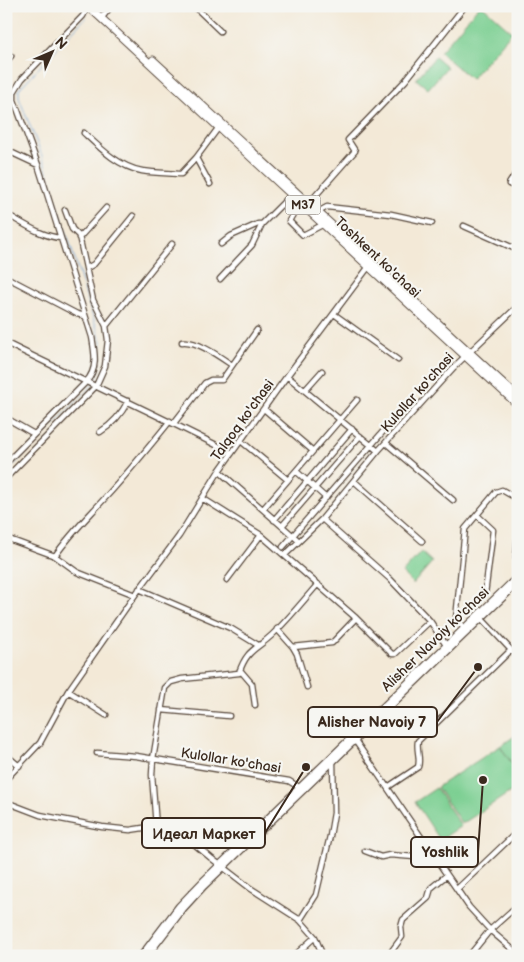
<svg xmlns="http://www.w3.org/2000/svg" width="524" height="962" font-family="'Balsamiq Sans',sans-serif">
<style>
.pitch{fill:#7ccf92;stroke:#5c7c58}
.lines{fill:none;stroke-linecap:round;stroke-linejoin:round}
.stream{stroke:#669ed4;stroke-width:1}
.minor-casing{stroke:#57473a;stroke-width:7}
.secondary-casing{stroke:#57473a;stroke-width:8}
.trunk-casing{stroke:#57473a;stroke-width:9}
.minor{stroke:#fff;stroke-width:4.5}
.secondary{stroke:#fff;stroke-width:5.5}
.trunk{stroke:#fff;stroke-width:7}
.labels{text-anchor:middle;stroke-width:4.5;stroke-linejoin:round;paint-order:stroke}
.shield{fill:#f6f6f2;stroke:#73675e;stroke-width:1}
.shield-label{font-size:12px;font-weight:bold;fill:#3b2a1e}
.street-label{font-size:14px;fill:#3b2a1e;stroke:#f6f6f2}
.leader{fill:none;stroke:#3b2a1e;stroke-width:2}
.callout-dot{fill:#3b2a1e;stroke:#f6f6f2;stroke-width:2}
.callout{fill:#f6f6f2;stroke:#3b2a1e;stroke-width:2}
.callout-label{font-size:15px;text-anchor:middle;font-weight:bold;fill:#3b2a1e}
</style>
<rect width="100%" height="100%" fill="#f6f6f2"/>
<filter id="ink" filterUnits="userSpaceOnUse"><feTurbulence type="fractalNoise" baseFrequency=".02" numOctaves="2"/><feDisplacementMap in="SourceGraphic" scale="10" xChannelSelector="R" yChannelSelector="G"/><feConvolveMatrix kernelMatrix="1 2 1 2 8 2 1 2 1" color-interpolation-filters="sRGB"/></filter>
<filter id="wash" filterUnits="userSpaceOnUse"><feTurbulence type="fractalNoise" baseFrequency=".0096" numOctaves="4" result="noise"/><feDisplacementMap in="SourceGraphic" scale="20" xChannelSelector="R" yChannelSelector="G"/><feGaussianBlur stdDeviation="1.12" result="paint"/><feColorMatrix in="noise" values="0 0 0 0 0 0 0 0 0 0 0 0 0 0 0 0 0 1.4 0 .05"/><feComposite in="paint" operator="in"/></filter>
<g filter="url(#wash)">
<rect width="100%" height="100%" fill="#f3e9d7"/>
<path class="pitch" d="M479 6H483L512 32 471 79 440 52Z
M435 57 447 67 428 89 416 79Z
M421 552 432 562 413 584 402 573Z
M518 734V772L500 746Z
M500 746 518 773V787L462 824 437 787Z
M436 788 461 826 440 840 415 802Z"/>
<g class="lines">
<path class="stream" d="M6 473 88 390 97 378 101 342 42 156 19 98V89L87 16"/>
</g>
</g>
<g filter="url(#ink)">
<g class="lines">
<defs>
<path id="minor" d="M194 6 220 31
M104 15 111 6
M6 62 11 56
M84 133C100 148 119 167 142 171 155 173 169 173 181 174L196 158 219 127
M6 150 38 165
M196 158 210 184
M518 170 509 184 518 188
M300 202 289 221 303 235 324 224
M309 203 355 151 348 140 405 81 465 6
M318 212 327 207 391 214 432 223
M6 214C23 223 42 237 61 238
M464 226 518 250
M79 238 106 208
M221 244 231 236 258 224H262
M87 268 94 264 133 216
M6 277 77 314 85 316
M220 279 252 245 262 224 292 194
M334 314 398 360
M106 326 172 244
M182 342C197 340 220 357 232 365
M6 343C81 380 158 415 232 453
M287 376 378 451
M305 390 322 371
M264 409 313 451
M6 418 34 434
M174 423 205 383 211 380H222L257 330
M100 432C113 424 121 415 128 401
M241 441 288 480
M386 443 453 500
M6 463 86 382C98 369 95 354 92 337L38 165 14 100V92L22 79 83 16 88 6
M219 471 299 541
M296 471 326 498
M6 478 96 386 105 366 108 340 106 326 93 300 79 236 72 229 65 210
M354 481 422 541
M202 498 261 535 356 618 392 654H395L430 621
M263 509 357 400
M477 515 493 530 485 594
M322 519 390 579 430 621 448 648
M274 520 352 429
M282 526 360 436
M6 538 55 556 77 572 135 595
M283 547 387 427
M285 555 322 519 378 451 454 367 518 306
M55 556C71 533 87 518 105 498 128 473 149 447 170 421
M516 557 518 532
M227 580 261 535
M139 589 230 628 258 645
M464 628 456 619 465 529 496 492 502 490 518 499
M277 629 293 647 297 654 307 687
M293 647 332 643 356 618
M511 650 518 656
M6 659H7
M240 670 252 684 255 705
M68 691 106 715
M161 710 229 716
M354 739 469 907 490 930 518 954
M97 753 136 756 289 781 302 789
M6 755 19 766
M6 779 40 743 68 691 135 595 179 536 219 471 287 376 370 265
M388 787 418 767C421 758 416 750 418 741L511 650 481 618
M6 802 40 815 102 827 130 830 156 826H171L185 832 193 843 211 858 250 888 300 920 315 937 323 956
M156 826 152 775 153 759 165 688 171 682 182 679 239 673C247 649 256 650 272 635 289 619 303 601 318 584
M365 851 381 857 390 855 427 858 434 855
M457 889 518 831
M300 920 316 895 330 836 334 813 333 761
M294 956 315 937
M388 956 402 937 401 927 403 920 428 898 431 888 447 875
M469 956 490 930 518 905"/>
<path id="secondary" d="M141 956 179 906 205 879 518 576
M147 956 183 909 204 886 518 583"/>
<path id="trunk" d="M88 6 518 405
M153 60 518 397"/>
</defs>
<use href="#minor" class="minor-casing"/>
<use href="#secondary" class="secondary-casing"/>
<use href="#trunk" class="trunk-casing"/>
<use href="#minor" class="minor"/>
<use href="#secondary" class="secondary"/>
<use href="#trunk" class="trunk"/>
</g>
</g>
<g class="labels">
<rect class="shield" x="285.5" y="195.5" width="35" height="19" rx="4"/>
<g class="shield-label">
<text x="303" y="209">M37</text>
</g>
<g class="street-label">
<text transform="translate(378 257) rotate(43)" y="5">Toshkent ko'chasi</text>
<text transform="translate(417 392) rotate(-48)" y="5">Kulollar ko'chasi</text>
<text transform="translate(242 420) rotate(-54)" y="5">Talqoq ko'chasi</text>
<text transform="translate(435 639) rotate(-44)" y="5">Alisher Navoiy ko'chasi</text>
<text transform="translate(231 760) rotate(9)" y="5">Kulollar ko'chasi</text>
</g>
</g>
<path class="leader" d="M478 667L437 722M306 767L265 833M483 780L478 852"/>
<g class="callout-dot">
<circle cx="478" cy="667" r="5"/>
<circle cx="306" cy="767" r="5"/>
<circle cx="483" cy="780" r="5"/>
</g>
<g class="callout">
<rect x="308" y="707" width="129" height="30" rx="5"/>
<rect x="142" y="818" width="123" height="30" rx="5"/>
<rect x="411" y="837" width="67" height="30" rx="5"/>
</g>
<g class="callout-label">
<text x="372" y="727">Alisher Navoiy 7</text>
<text x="204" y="839">Идеал Маркет</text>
<text x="445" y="857">Yoshlik</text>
</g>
<rect width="524" height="962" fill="none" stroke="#f6f6f2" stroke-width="25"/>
<g transform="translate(52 52) rotate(45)" stroke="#f6f6f2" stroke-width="4" paint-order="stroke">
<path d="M0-4L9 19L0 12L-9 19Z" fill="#3b2a1e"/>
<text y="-8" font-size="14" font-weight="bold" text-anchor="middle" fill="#3b2a1e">N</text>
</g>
</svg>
